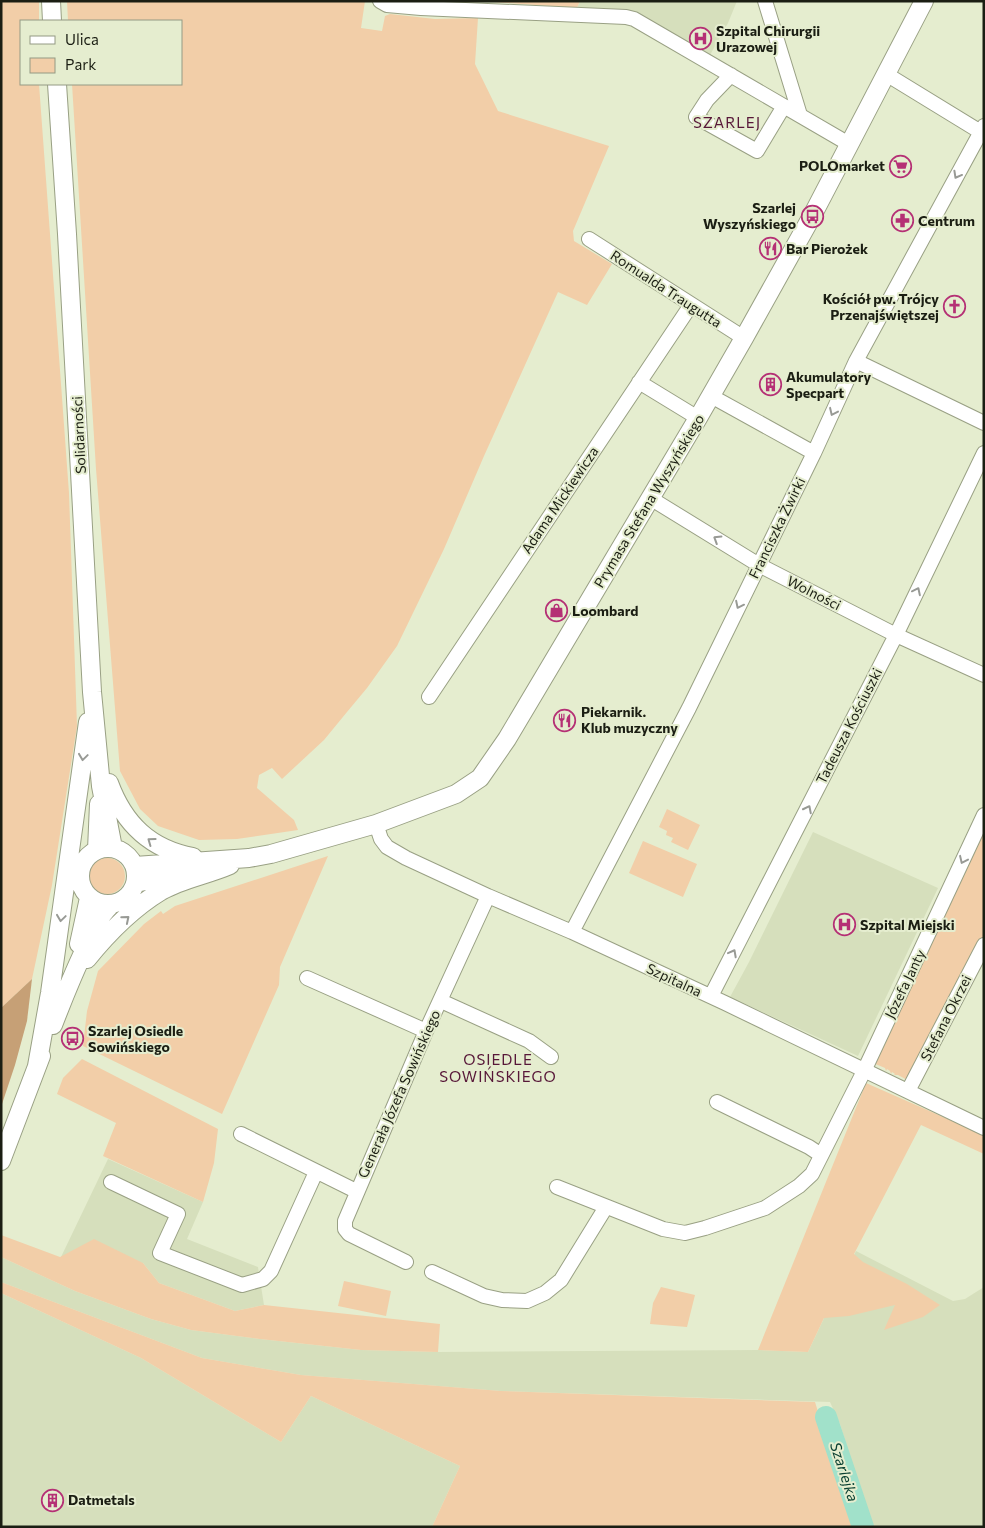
<svg xmlns="http://www.w3.org/2000/svg" width="985" height="1528" font-family="Commissioner,sans-serif">
<style>
.built{fill:#d6dfbc}
.green{fill:#f2cea8}
.forest{fill:#c6a076}
.lines{fill:none;stroke-linecap:round;stroke-linejoin:round}
.river{stroke:#a1e1ca;stroke-width:22}
.minor-casing{stroke:#99a084;stroke-width:16}
.tertiary-casing{stroke:#99a084;stroke-width:20}
.minor{stroke:#fff;stroke-width:14}
.tertiary{stroke:#fff;stroke-width:18}
.oneway{stroke:#989a95}
.labels{text-anchor:middle;stroke-width:4;stroke-linejoin:round;paint-order:stroke}
.poi-label{font-size:14px;font-weight:bold;fill:#1b1e13;stroke:#e5edcf;text-anchor:start}
.street-label{font-size:14px;fill:#1b1e13;stroke:#e5edcf}
.neighbourhood-label{font-size:15px;letter-spacing:1px;fill:#571738;stroke:#e5edcf}
.water-label{font-size:15px;font-style:italic;fill:#0b4233;stroke:#e5edcf}
</style>
<rect width="100%" height="100%" fill="#e5edcf"/>
<path class="built" d="M580 1H737L728 23 710 55 640 16 630 13 577 8Z
M813 832 938 888 858 1056 730 997 749 962Z
M108 1159 203 1202 187 1239 258 1267 264 1305 235 1311 159 1283 143 1263 61 1257Z
M856 1251 953 1301 965 1299 984 1287V1527H872L840 1424 830 1402 501 1391 301 1375 202 1358 1 1282V1257L75 1291 151 1319 191 1330 260 1339 361 1350 438 1352 758 1350 808 1352Z
M1 1293 141 1358 281 1442 311 1396 460 1466 432 1527H1Z"/>
<path class="green" d="M1 1H39V21H21V84H39L69 493 77 726 52 885 32 979 1 1008Z
M67 1H365L361 28 382 31 385 16 390 14 435 19 478 18 475 64 498 111 609 146 573 231 574 241 612 264 587 305 558 292 484 456 444 549 397 646 367 688 347 712 324 740 282 779 272 768 259 775 257 788 294 820 298 830 237 839 199 840 158 826 140 809 120 771 96 469 72 84H181V21H68Z
M480 1H580L577 8Z
M667 809 700 825 688 850 671 842 673 838 666 835 667 831 659 827Z
M984 826V939L911 1082 898 1075H894L895 1074 892 1072 891 1074 890 1071 887 1069 886 1071 885 1068 873 1063Z
M643 841 697 864 683 897 629 873Z
M328 856 280 967 279 985 222 1114 83 1046 87 1011 98 971 144 924 161 911 163 914 175 906Z
M89 876a18 18 0 1 1 36 0a18 18 0 1 1-36 0Z
M82 1059 218 1129 214 1163 203 1202 103 1156 116 1123 57 1094 63 1078Z
M866 1083 984 1135V1154L921 1125 854 1254 863 1262 907 1284 940 1305 923 1317 884 1330 895 1305 849 1316 824 1318 808 1352 758 1350Z
M1 1235 60 1257 94 1239 143 1263 159 1283 235 1311 264 1305 440 1324 438 1352 361 1350 260 1339 191 1330 151 1319 75 1291 1 1257Z
M344 1281 391 1291 386 1316 338 1306Z
M1 1282 202 1358 301 1375 501 1391 815 1402 854 1527H432L460 1466 311 1396 281 1442 141 1358 1 1293Z
M661 1287 695 1295 687 1327 650 1324 653 1303Z"/>
<path class="forest" d="M32 979 27 1021 15 1065 1 1107V1008Z"/>
<g class="lines">
<path class="river" d="M826 1417 863 1527"/>
<defs>
<path id="minor" d="M380 1 387 5 421 8 626 17 634 19 849 144
M765 1 800 115
M886 74 984 134
M731 75 707 100 696 117 757 151 784 106
M589 239 744 338
M856 361 984 423
M639 382 698 418
M711 396 814 453
M650 498 759 565 896 635 984 675
M429 697 691 305
M376 824 381 839 387 847 406 858 488 896 572 932 725 1003 984 1128
M572 932 689 708 814 453 856 361 984 126
M307 978 426 1031
M711 996 896 635 984 453
M441 1001 529 1041 551 1057
M908 1091 984 945
M717 1102 809 1147 821 1155
M241 1134 356 1191
M111 1182 178 1214 160 1253 242 1285 263 1279 271 1271 316 1172
M557 1187 663 1229 685 1233 705 1228 765 1208 799 1186 812 1174 864 1071 984 815
M406 1262 349 1234 345 1229V1221L426 1031 488 896
M432 1272 484 1296 502 1300 527 1301 545 1293 561 1280 606 1207"/>
<path id="tertiary" d="M51 1 52 21
M57 84 67 234 92 692 101 786 113 848
M109 783C124 824 150 849 193 857
M80 876a28 28 0 1 1 56 0a28 28 0 1 1-56 0Z
M97 850 99 804
M135 866 249 858 271 854 376 824 456 794 480 778 507 739 698 418 744 338 812 216 924 1
M136 883 182 872
M79 944 89 898
M87 959C108 933 133 908 161 891 182 879 207 875 230 865
M53 1025C63 999 73 974 85 949 92 933 98 917 111 905
M37 1066 50 993 88 722
M1 1161 41 1056"/>
</defs>
<use href="#minor" class="minor-casing"/>
<use href="#tertiary" class="tertiary-casing"/>
<use href="#minor" class="minor"/>
<use href="#tertiary" class="tertiary"/>
</g>
<defs><path id="oneway-chevron" d="M-2-3.5L2.5 0L-2 3.5" fill="none" stroke-width="1.6" stroke-linecap="round" stroke-linejoin="round" transform="scale(1.25)"/></defs>
<g class="oneway">
<use href="#oneway-chevron" transform="translate(957 175) rotate(119)"/>
<use href="#oneway-chevron" transform="translate(833 412) rotate(115)"/>
<use href="#oneway-chevron" transform="translate(717 539) rotate(-148)"/>
<use href="#oneway-chevron" transform="translate(917 591) rotate(-64)"/>
<use href="#oneway-chevron" transform="translate(739 605) rotate(116)"/>
<use href="#oneway-chevron" transform="translate(83 757) rotate(98)"/>
<use href="#oneway-chevron" transform="translate(808 809) rotate(-63)"/>
<use href="#oneway-chevron" transform="translate(151 841) rotate(-144)"/>
<use href="#oneway-chevron" transform="translate(963 860) rotate(115)"/>
<use href="#oneway-chevron" transform="translate(61 918) rotate(98)"/>
<use href="#oneway-chevron" transform="translate(126 919) rotate(-40)"/>
<use href="#oneway-chevron" transform="translate(733 953) rotate(-62)"/>
</g>
<defs>
<symbol id="hospital-ring" viewBox="-11 -11 22 22"><circle r="9.5" fill="#e5edcf" stroke="#b53075" stroke-width="1.5"/><path d="M-5-5h3v3.5h4V-5h3V5h-3V1.5h-4V5h-3Z" fill="#b53075"/></symbol>
<symbol id="supermarket-ring" viewBox="-11 -11 22 22"><circle r="9.5" fill="#e5edcf" stroke="#b53075" stroke-width="1.5"/><path d="M-6-5.5h2.5l.6 2H6L4.5 2H-2.5L-4.4-4H-6ZM-1.5 3.2a1.3 1.3 0 1 0 .1 0ZM3 3.2a1.3 1.3 0 1 0 .1 0Z" fill="#b53075"/></symbol>
<symbol id="bus-ring" viewBox="-11 -11 22 22"><circle r="9.5" fill="#e5edcf" stroke="#b53075" stroke-width="1.5"/><path d="M-5-6H5V4H4V6H2V4H-2V6H-4V4H-5ZM-3.5-4V0h7V-4ZM-3.5 1.2v1.5H-2V1.2ZM2 1.2v1.5H3.5V1.2Z" fill="#b53075"/></symbol>
<symbol id="pharmacy-ring" viewBox="-11 -11 22 22"><circle r="9.5" fill="#e5edcf" stroke="#b53075" stroke-width="1.5"/><path d="M-2-6h4v4h4v4h-4v4h-4v-4h-4v-4h4Z" fill="#b53075"/></symbol>
<symbol id="restaurant-ring" viewBox="-11 -11 22 22"><circle r="9.5" fill="#e5edcf" stroke="#b53075" stroke-width="1.5"/><path d="M-5-6h1v4h1v-4h1v4h1v-4h1v5L-1.5 .5V6h-2V.5L-5-1ZM5-6V6H3V1.5H1.5Q1.5-4 5-6Z" fill="#b53075"/></symbol>
<symbol id="church-ring" viewBox="-11 -11 22 22"><circle r="9.5" fill="#e5edcf" stroke="#b53075" stroke-width="1.5"/><path d="M-1.2-6h2.4v3.5h3.3v2.4h-3.3V6h-2.4V-.1h-3.3v-2.4h3.3Z" fill="#b53075"/></symbol>
<symbol id="building-ring" viewBox="-11 -11 22 22"><circle r="9.5" fill="#e5edcf" stroke="#b53075" stroke-width="1.5"/><path d="M-4-6H4V6H1V3H-1V6H-4ZM-2.5-4.3h1.7v1.8h-1.7ZM.8-4.3h1.7v1.8H.8ZM-2.5-1h1.7V.8h-1.7ZM.8-1h1.7V.8H.8Z" fill="#b53075"/></symbol>
<symbol id="shop-ring" viewBox="-11 -11 22 22"><circle r="9.5" fill="#e5edcf" stroke="#b53075" stroke-width="1.5"/><path d="M-5-2.5h2.3a2.7 3.5 0 0 1 5.4 0H5L5.5 6h-11ZM-1.5-2.5h3a1.5 2.3 0 0 0-3 0Z" fill="#b53075"/></symbol>
</defs>
<g fill-rule="evenodd">
<use href="#hospital-ring" x="688" y="26" width="25" height="25"/>
<use href="#supermarket-ring" x="888" y="154" width="25" height="25"/>
<use href="#bus-ring" x="800" y="204" width="25" height="25"/>
<use href="#pharmacy-ring" x="890" y="208" width="25" height="25"/>
<use href="#restaurant-ring" x="758" y="236" width="25" height="25"/>
<use href="#church-ring" x="942" y="294" width="25" height="25"/>
<use href="#building-ring" x="758" y="372" width="25" height="25"/>
<use href="#shop-ring" x="544" y="598" width="25" height="25"/>
<use href="#restaurant-ring" x="552" y="708" width="25" height="25"/>
<use href="#hospital-ring" x="832" y="912" width="25" height="25"/>
<use href="#bus-ring" x="60" y="1026" width="25" height="25"/>
<use href="#building-ring" x="40" y="1488" width="25" height="25"/>
</g>
<g class="labels">
<g class="poi-label">
<text x="716" y="36">Szpital Chirurgii<tspan x="716" dy="16">Urazowej</tspan></text>
<text x="885" y="171" text-anchor="end">POLOmarket</text>
<text x="796" y="213" text-anchor="end">Szarlej<tspan x="796" dy="16">Wyszyńskiego</tspan></text>
<text x="918" y="226">Centrum</text>
<text x="786" y="254">Bar Pierożek</text>
<text x="939" y="304" text-anchor="end">Kościół pw. Trójcy<tspan x="939" dy="16">Przenajświętszej</tspan></text>
<text x="786" y="382">Akumulatory<tspan x="786" dy="16">Specpart</tspan></text>
<text x="572" y="616">Loombard</text>
<text x="581" y="717">Piekarnik.<tspan x="581" dy="16">Klub muzyczny</tspan></text>
<text x="860" y="930">Szpital Miejski</text>
<text x="88" y="1036">Szarlej Osiedle<tspan x="88" dy="16">Sowińskiego</tspan></text>
<text x="68" y="1505">Datmetals</text>
</g>
<g class="street-label">
<text transform="translate(666 289) rotate(33)" y="5">Romualda Traugutta</text>
<text transform="translate(79 435) rotate(-93)" y="5">Solidarności</text>
<text transform="translate(560 500) rotate(-56)" y="5">Adama Mickiewicza</text>
<text transform="translate(649 501) rotate(-59)" y="5">Prymasa Stefana Wyszyńskiego</text>
<text transform="translate(777 528) rotate(-64)" y="5">Franciszka Żwirki</text>
<text transform="translate(814 593) rotate(27)" y="5">Wolności</text>
<text transform="translate(849 726) rotate(-63)" y="5">Tadeusza Kościuszki</text>
<text transform="translate(674 980) rotate(25)" y="5">Szpitalna</text>
<text transform="translate(905 984) rotate(-64)" y="5">Józefa Janty</text>
<text transform="translate(946 1018) rotate(-63)" y="5">Stefana Okrzei</text>
<text transform="translate(399 1094) rotate(-66)" y="5">Generała Józefa Sowińskiego</text>
</g>
<g class="neighbourhood-label">
<text x="727" y="128">SZARLEJ</text>
<text x="498" y="1065">OSIEDLE<tspan x="498" dy="17">SOWIŃSKIEGO</tspan></text>
</g>
<g class="water-label">
<text transform="translate(844 1472) rotate(72)" y="5">Szarlejka</text>
</g>
</g>
<rect width="985" height="1528" fill="none" stroke="#1b1e13" stroke-width="5"/>
<rect x="20" y="20" width="162" height="65" fill="#e5edcf" stroke="#949a84"/>
<rect x="30" y="36" width="25" height="8" fill="#ffffff" stroke="#949a84"/>
<text x="65" y="45" font-size="15" fill="#1b1e13">Ulica</text>
<rect x="30" y="58" width="25" height="15" fill="#f2cea8" stroke="#949a84"/>
<text x="65" y="70" font-size="15" fill="#1b1e13">Park</text>
</svg>
